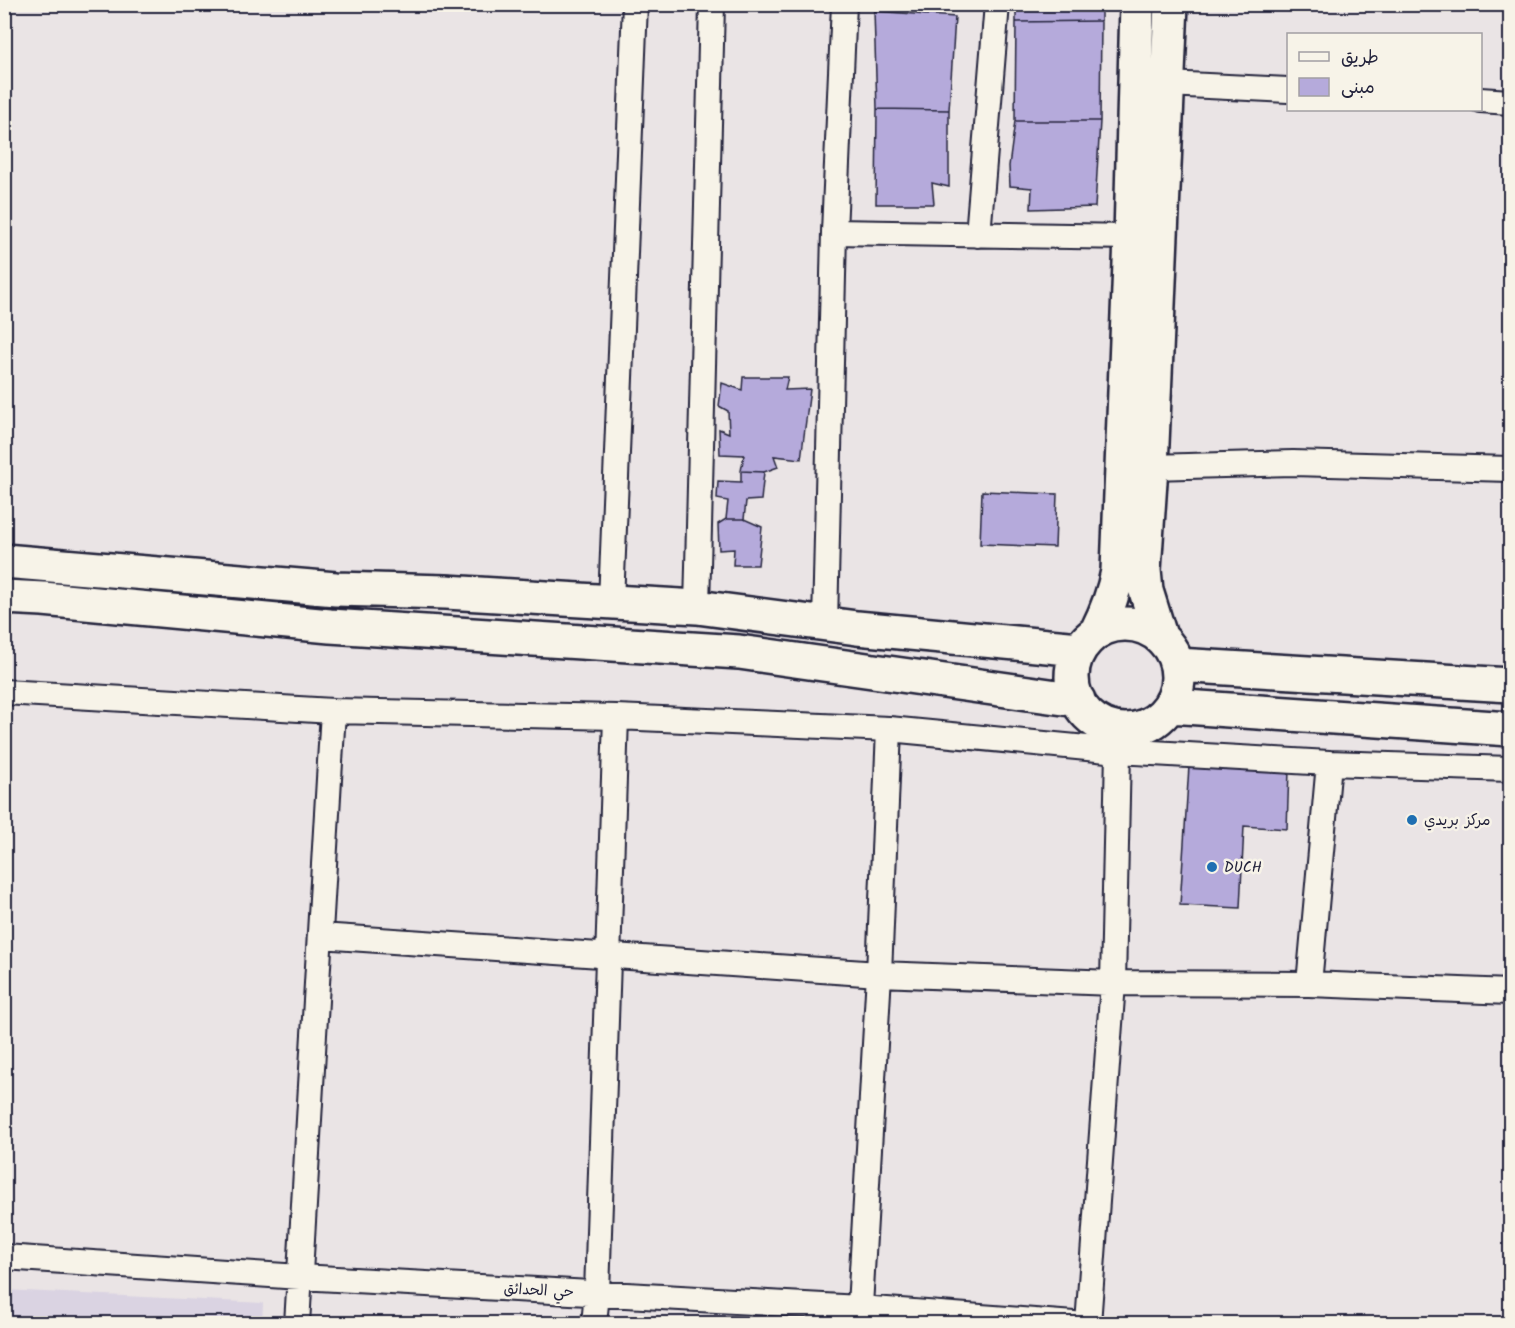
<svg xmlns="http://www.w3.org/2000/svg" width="1515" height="1328" font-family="Kalam,'Playpen Sans Arabic',sans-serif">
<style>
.built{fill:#dad3e2}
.building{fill:#b5aadb;stroke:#22223b;stroke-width:1.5}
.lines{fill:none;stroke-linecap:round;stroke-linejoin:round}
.street-casing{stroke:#22223b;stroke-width:28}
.secondary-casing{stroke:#22223b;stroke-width:38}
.street{stroke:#f7f3e8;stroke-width:24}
.secondary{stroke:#f7f3e8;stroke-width:33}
.poi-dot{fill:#1f6fb2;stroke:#f7f3e8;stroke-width:2}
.labels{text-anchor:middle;stroke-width:5;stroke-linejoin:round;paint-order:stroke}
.poi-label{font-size:15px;fill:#22223b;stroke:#f7f3e8;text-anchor:start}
.street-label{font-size:15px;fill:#22223b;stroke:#f7f3e8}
</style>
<rect width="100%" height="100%" fill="#eae4e5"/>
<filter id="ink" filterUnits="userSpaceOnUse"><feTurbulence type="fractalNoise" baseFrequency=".0167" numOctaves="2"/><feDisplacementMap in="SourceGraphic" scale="12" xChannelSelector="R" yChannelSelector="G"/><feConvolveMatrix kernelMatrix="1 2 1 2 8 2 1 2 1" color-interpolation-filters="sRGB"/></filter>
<g filter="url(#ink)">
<path class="built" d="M5 1290 263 1303 262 1323H5Z"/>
<path class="building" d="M1016 4H1101V21L1016 22Z
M874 11 955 17 949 110 877 109Z
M1101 21 1100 121H1015L1016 22Z
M877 109 949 110V187L932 183 934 204H876Z
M1015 121H1100L1095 207 1031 209 1032 188 1010 186 1009 166Z
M743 377H788L785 390 810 389 801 459 774 456 778 467 764 472 741 471 744 455 720 454 719 429 729 433 728 411 719 406 722 383 742 390Z
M741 471 764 472 761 500 746 501 744 519H726L728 501 717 499 718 481 741 482Z
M982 491 1057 494 1055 547 980 544Z
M726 519H744L762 527 758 565H733L734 549 719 550 718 524Z
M1189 766 1289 770 1287 829 1244 826 1240 908 1180 905Z"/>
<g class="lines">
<defs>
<path id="street" d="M1167 84 1288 90
M1480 100 1510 102
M834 232 1131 237
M978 235 997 4
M1151 467 1293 463 1510 469
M611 602 635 4
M697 607 712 4
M825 624 834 232 844 4
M4 692 333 711 616 717 889 729 1118 751 1329 763 1510 769
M320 936 879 974 1113 983 1309 984 1510 992
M1309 984 1329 763
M4 1257 300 1277 860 1308 1074 1324
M297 1324 333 711
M594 1324 597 1293 616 717
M859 1324 879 974 889 729
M1088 1324 1113 983 1118 751 1116 729"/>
<path id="secondary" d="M4 561 336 589 446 592 697 607 857 628 1079 649
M4 597 43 599 330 626 739 652 1078 700
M1072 677a53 53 0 1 1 106 0a53 53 0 1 1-106 0Z
M1097 631C1107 611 1114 593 1118 571L1131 237 1137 4
M1160 636 1146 591 1144 570 1151 467 1171 4
M1177 665 1510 685
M1170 706 1510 729"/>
</defs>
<use href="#street" class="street-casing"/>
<use href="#secondary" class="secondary-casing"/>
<use href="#street" class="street"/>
<use href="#secondary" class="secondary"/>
</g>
</g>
<g class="poi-dot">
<circle cx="1412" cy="820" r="6"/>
<circle cx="1212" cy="867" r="6"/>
</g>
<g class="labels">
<g class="poi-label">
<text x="1424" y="825">مركز بريدي</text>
<text x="1224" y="872">DUCH</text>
</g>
<g class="street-label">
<text transform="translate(539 1290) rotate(3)" y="5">حي الحدائق</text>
</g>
</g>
<rect width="1515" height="1328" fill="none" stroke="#f7f3e8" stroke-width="24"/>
<rect x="12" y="12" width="1491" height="1304" fill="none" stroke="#22223b" stroke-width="2" filter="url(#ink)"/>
<rect x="1287" y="33" width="195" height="78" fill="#f7f3e8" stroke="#a29fa3" stroke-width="1.5"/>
<rect x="1299" y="52" width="30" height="9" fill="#f7f3e8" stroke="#a29fa3" stroke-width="1.5"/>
<text x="1341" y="63" font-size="18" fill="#22223b">طريق</text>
<rect x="1299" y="78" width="30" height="18" fill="#b5aadb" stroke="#a29fa3" stroke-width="1.5"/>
<text x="1341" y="93" font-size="18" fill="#22223b">مبنى</text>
</svg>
